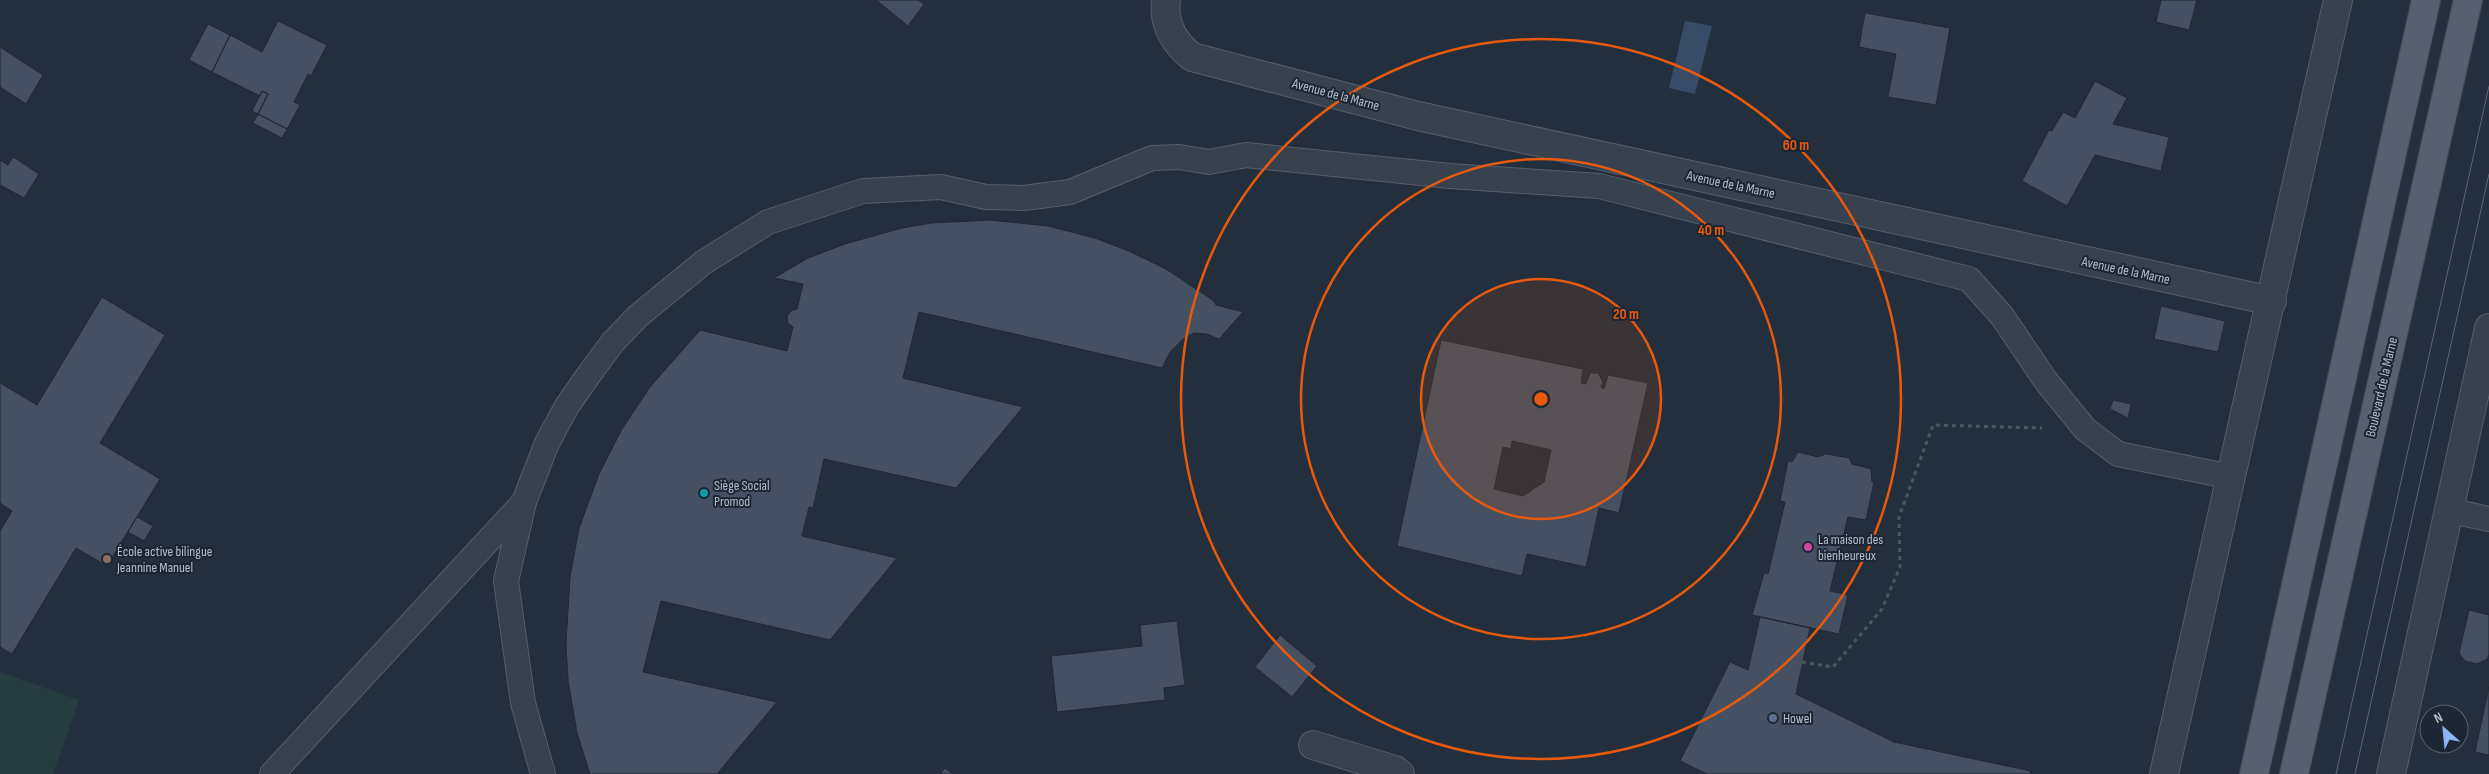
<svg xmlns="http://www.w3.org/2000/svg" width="2489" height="774" font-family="'Sofia Sans Condensed',sans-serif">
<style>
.green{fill:#263c3f}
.water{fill:#394c67}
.building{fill:#455162;stroke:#1f2835;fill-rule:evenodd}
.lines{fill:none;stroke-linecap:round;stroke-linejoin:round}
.service-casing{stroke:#565f6c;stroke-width:26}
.minor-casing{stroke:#565f6c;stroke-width:30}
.tertiary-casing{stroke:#565f6c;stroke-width:30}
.primary-casing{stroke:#414a57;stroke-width:30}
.path{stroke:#44595c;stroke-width:3;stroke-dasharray:4 4;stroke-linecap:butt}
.service{stroke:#38414e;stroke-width:24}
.minor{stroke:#38414e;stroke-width:28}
.tertiary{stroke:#38414e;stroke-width:28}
.primary{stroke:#56606e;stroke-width:28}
.tram{stroke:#5a6575;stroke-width:1}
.ring{fill:none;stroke:#e8590c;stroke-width:2.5}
.culture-dot{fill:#0f9aa8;stroke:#1d2633;stroke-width:2}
.hotel-dot{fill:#d1479c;stroke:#1d2633;stroke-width:2}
.education-dot{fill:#8d6e63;stroke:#1d2633;stroke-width:2}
.service-dot{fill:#5c6f8a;stroke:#1d2633;stroke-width:2}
.labels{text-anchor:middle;stroke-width:4;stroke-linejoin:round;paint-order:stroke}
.street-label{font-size:14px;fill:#b4bcc9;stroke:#1d2633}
.poi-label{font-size:14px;fill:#b4bcc9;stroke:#1d2633;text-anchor:start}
.centre{fill:#e8590c;stroke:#1d2633;stroke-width:2.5}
.ring-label{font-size:15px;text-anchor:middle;font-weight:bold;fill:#e8590c;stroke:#1d2633;stroke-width:4;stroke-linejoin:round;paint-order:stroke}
</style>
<rect width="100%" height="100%" fill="#242f3e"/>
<path class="green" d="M0 672 79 700 53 774H0Z"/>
<path class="water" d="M1685 21 1712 26 1695 94 1669 88Z"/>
<path class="building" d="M876 0H918L924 4 908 26Z
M2161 0H2197L2189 30 2156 22Z
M1865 13 1950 28 1936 105 1888 97 1896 54 1859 47Z
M278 21 327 45 311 76 308 74 294 102 300 105 287 129 258 114 268 94 262 91 260 96 212 72 230 35 262 52Z
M208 24 230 35 212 72 189 60Z
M0 47 43 75 26 104 0 87Z
M2095 81 2127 98 2113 124 2169 137 2161 171 2095 155 2067 206 2022 181 2049 130 2052 131 2063 112 2075 118Z
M262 91 268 94 258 114 252 111Z
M258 114 287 129 282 138 253 123Z
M13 157 39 174 24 198 0 185V160L8 165Z
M990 220 1048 226 1095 238 1131 252 1166 269 1214 301 1216 305 1243 312 1219 339 1207 334 1194 333 1183 339 1170 352 1162 368 919 312 903 378 1023 407 956 488 824 459 813 508 809 507 802 536 897 558 830 640 661 601 643 672 777 702 717 774H590L577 733 568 680 566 644 570 577 579 528 599 474 622 429 650 387 700 330 787 351 793 327 788 323 787 316 791 311 797 309 803 284 774 278 808 258 845 244 902 228 931 223Z
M102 297 165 335 100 443 160 479 107 566 76 548 12 654 0 647V531L12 511 0 503V383L37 405Z
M2161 306 2225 321 2218 352 2154 339Z
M1441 340 1583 369 1581 383 1586 384 1590 373H1598L1603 382 1601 387 1604 389 1608 375 1648 383 1619 513 1599 508 1586 567 1527 554 1522 576 1397 546ZM1512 441 1551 450 1544 482 1523 496 1494 489 1503 447 1511 449Z
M2113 400 2131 404 2128 418 2110 409Z
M1798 452 1818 457 1826 454 1849 458 1852 464 1871 469 1872 482H1874L1866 520 1848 517 1830 591 1848 595 1839 634 1752 615 1764 573 1768 574 1785 502 1780 501 1788 461 1792 462Z
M137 517 153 526 144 541 128 532Z
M2469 610 2489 615V655L2487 659 2477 664 2465 661 2459 653Z
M1760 617 1810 628 1796 694 1894 742 2031 771 2030 774H1707L1680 761 1730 662 1748 670Z
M1177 621 1185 685 1164 688 1165 700 1057 712 1051 656 1142 646 1140 625Z
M1280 635 1317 666 1292 697 1255 667Z
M2489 687V755L2475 752Z
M945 768 953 774H940Z"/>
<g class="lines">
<defs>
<path id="service" d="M2447 510 2489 519
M272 774 524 502
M543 774 523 703 506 581 524 502 547 443 567 406 590 373 613 342 638 316 704 262 768 222 863 191 941 187 986 197 1024 198 1070 192 1152 158 1179 157 1209 162 1246 155 1450 176 1599 186 1969 279 2002 316 2046 381 2085 429 2118 454 2232 477"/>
<path id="minor" d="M1166 0C1163 23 1174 43 1192 57L1418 116 2272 301
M1313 745 1395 770 1400 774"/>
<path id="tertiary" d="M2164 774 2338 0
M2391 774 2489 328"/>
<path id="primary" d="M2254 774 2426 0
M2294 774 2468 0"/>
</defs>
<use href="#service" class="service-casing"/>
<use href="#minor" class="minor-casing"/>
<use href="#tertiary" class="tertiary-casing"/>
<use href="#primary" class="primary-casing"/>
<path class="path" d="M1802 662 1833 667 1882 609 1900 567 1899 517 1933 425 2042 428"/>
<use href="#service" class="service"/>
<use href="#minor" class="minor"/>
<use href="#tertiary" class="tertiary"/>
<use href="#primary" class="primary"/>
<path class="tram" d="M2336 774 2489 86
M2355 774 2489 174"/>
</g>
<circle cx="1541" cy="399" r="120" fill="#e8590c" fill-opacity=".12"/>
<g class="ring">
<circle cx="1541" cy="399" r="120"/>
<circle cx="1541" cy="399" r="240"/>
<circle cx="1541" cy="399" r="360"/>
</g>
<circle class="culture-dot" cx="704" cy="493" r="5"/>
<circle class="hotel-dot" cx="1808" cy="547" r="5"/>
<circle class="education-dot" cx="107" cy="559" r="5"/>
<circle class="service-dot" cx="1773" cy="718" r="5"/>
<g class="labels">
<g class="street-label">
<text transform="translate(1336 94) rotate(15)" y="5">Avenue de la Marne</text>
<text transform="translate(1731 184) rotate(12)" y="5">Avenue de la Marne</text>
<text transform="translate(2126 270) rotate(12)" y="5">Avenue de la Marne</text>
<text transform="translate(2381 387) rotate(-77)" y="5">Boulevard de la Marne</text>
</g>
<g class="poi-label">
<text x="714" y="490">Siège Social<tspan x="714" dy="16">Promod</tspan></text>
<text x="1818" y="544">La maison des<tspan x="1818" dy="16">bienheureux</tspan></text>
<text x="117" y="556">École active bilingue<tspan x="117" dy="16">Jeannine Manuel</tspan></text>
<text x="1783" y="723">Howel</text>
</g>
</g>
<circle cx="1541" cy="399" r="8" class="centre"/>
<g class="ring-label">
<text x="1796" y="150">60 m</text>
<text x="1711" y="235">40 m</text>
<text x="1626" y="319">20 m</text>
</g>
<g transform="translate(2444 729) rotate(333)"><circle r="24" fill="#1d2633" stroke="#59626f"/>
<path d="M0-4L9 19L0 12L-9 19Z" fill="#8ab4f8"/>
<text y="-8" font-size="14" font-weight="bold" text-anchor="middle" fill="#b4bcc9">N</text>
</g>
</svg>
